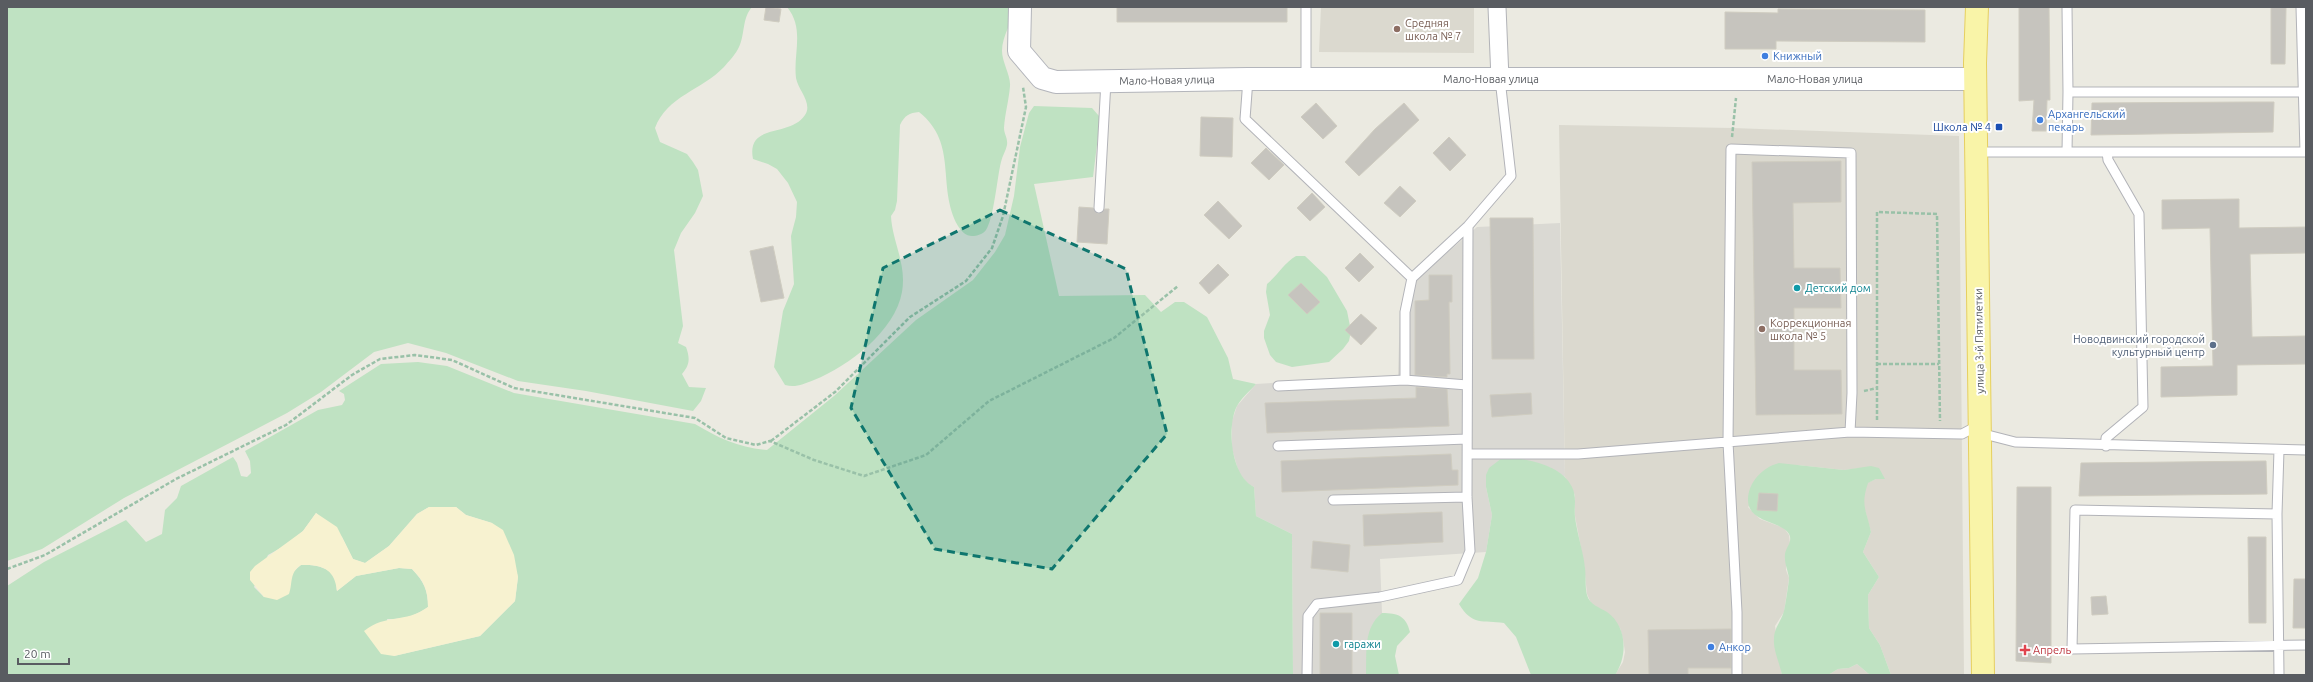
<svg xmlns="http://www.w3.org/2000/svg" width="2313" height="682" font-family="Ubuntu,sans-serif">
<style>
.industrial{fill:#dad9d3}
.education{fill:#dbd9cf}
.green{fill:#bfe2c2;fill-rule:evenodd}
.sand{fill:#f7f2d0}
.building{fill:#c6c4be;stroke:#cfccc0}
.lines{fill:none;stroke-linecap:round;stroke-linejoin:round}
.lane-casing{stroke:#b2b3b8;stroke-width:11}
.street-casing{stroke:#b2b3b8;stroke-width:19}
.secondary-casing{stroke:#b3b5bb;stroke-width:24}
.primary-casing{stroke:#e6cf5f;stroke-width:24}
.path{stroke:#99c1a8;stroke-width:2.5;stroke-dasharray:4 2;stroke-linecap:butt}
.lane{stroke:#fff;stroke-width:9}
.street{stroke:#fff;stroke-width:17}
.secondary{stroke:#fff;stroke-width:22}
.primary{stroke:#f9f4a8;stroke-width:22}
.marked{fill:#0f766e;fill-opacity:0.2;stroke:#0f766e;stroke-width:3;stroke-dasharray:8 5;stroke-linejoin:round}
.education-dot{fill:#8d6e63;stroke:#fff;stroke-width:1.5}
.shop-dot{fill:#3f7fe0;stroke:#fff;stroke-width:1.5}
.transit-dot{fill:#1a4fb4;stroke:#fff;stroke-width:1.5}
.culture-dot{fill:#0f9aa8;stroke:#fff;stroke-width:1.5}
.service-dot{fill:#5c6f8a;stroke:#fff;stroke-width:1.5}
.health-dot{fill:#e0444e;stroke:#fff;stroke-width:1.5}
.labels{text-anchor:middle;stroke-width:4;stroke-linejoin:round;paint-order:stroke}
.education-label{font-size:11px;fill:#785e54;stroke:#fff;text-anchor:start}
.shop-label{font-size:11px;fill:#366cbe;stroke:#fff;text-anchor:start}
.street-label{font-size:11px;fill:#595c61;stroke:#fff}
.transit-label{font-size:11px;fill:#164399;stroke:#fff;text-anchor:end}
.culture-label{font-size:11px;fill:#0d838f;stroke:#fff;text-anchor:start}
.service-label{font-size:11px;fill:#4e5e75;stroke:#fff;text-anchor:end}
.health-label{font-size:11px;fill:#be3a42;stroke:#fff;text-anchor:start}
</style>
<rect width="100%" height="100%" fill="#ebeae1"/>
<path class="industrial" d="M1560 223 1565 477 1549 467 1486 487 1492 515 1486 552 1380 559 1382 613 1377 675H1293L1292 534 1256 516 1254 487 1248 484 1239 473 1232 449V421L1237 406 1256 384 1398 375 1400 310 1405 289 1477 227Z"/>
<path class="education" d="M1321 7H1474V53L1319 52Z
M1559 125 1733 128 1959 136 1964 675H1891L1880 645 1869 628 1868 595 1879 577 1863 552 1871 532 1863 503 1864 493 1867 483 1876 479 1862 468 1844 470 1797 465 1748 507 1760 519 1784 528 1789 535 1790 543 1786 552V570L1789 578 1784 612 1775 626 1782 675H1615L1623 662 1625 652 1623 639 1620 628 1591 603 1587 594 1584 564 1575 516V495L1565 477Z
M1857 664 1870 675H1828L1838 669 1849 668Z"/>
<path class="green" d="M7 7H752C742 18 745 35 739 47 736 54 729 61 724 67 702 90 667 96 655 128L660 142 687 154 693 162 698 170 703 196 695 213 681 233 674 250 683 326 678 343 686 347C690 358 690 365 682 374L689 387 706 388 701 401 693 411 586 391 518 381 446 353 408 343 374 352 321 392 287 413 124 498 42 549 7 561Z
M787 7H1013C1013 23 1002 35 1002 51 1002 62 1011 76 1010 86 1009 100 1005 113 1004 128 1004 134 1008 138 1007 145 1006 151 1002 156 1001 162 997 178 994 218 986 230 983 234 977 236 972 236 966 236 961 231 958 226 936 186 959 144 919 112 909 113 905 115 900 125L897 201 895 210 891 216C892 241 907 264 902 292 895 331 849 366 814 380 803 384 796 388 785 385L774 367 783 311 794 284 791 236 796 217 797 202 788 183 777 169 768 164 753 159C746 122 790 138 805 115 813 103 798 90 796 78 793 53 805 29 787 7Z
M1034 106 1092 108 1099 116 1100 120 1093 177 1034 184 1059 296 1145 295 1161 312 1175 302H1184L1207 317 1228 358 1233 379 1256 384C1250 391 1240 399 1236 408 1227 429 1231 476 1254 487L1256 516 1292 534 1293 675H7V586L44 562 126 520 146 542 162 534 165 510 177 498 181 486 233 457 237 463 241 476 247 477 251 473 250 461 245 451 318 410 342 405 345 400 344 394 339 391 381 364 418 362 447 366 514 393 695 424C718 438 740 448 767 450L834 396 916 320 973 280 995 252 1005 235 1014 196 1020 147 1029 113ZM429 507H456L466 515 492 523 515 567 518 577 515 601 480 636 394 656 387 619C404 619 414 617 428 607 428 590 424 582 412 569L399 568 356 576 337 591C336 587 337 582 335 578 330 567 312 564 301 565L264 597 254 587 268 555 286 545 303 531 316 513 342 537 353 559 365 563 389 546 417 514Z
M1296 256H1305L1327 277 1347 311 1351 331 1349 341 1343 349 1329 362 1292 367 1276 362 1270 355 1264 338V331L1270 315 1266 292 1267 284C1278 275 1284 263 1296 256Z
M1502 458C1525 457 1562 465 1572 487 1577 497 1574 506 1575 517 1577 534 1583 550 1585 568 1586 576 1585 587 1587 595 1590 605 1599 607 1607 612 1627 626 1628 656 1615 675H1531L1516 637 1504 623C1483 620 1472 626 1459 604L1478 578 1486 552 1492 515 1486 487V475L1489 468Z
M1779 463 1844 470 1871 466 1879 468 1885 479H1876L1868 483C1860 506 1867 511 1871 532L1863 552 1879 577 1868 595 1869 628 1880 645 1891 675H1870L1857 664 1849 668 1838 669 1828 675H1782C1780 664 1773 650 1774 639 1774 628 1781 622 1784 611 1785 608 1789 581 1789 578 1788 570 1784 563 1785 554 1786 547 1793 542 1789 534 1782 521 1748 523 1748 500 1748 482 1763 467 1779 463Z
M1382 613C1398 613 1406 616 1410 632L1397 646 1395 656 1399 675H1366C1367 653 1363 628 1382 613Z"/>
<path class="sand" d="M429 507H456L466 515 492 523 503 530 514 555 518 577 515 601 480 636 394 656 381 654 364 631C387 613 404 624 428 607 428 590 424 581 412 569L399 568 356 576 337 591C335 569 322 564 301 565 289 573 293 583 289 594L277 600 264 597 250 580V572L255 566 303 531 316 513 337 527 353 559 365 563 389 546 417 514Z"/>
<path class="building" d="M766 7 781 9 779 22 764 20Z
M1117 7H1287V22H1117Z
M2019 7H2049L2050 100H2047L2046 131H2032L2034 100 2019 101Z
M2271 7H2286L2285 64H2271Z
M1778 9 1925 10V42L1776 41V49H1725V12L1778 13Z
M2250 102H2274L2273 132 2091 135 2092 103Z
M1316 103 1337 126 1323 139 1301 117Z
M1404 103 1419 120 1359 176 1345 162 1375 129Z
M1201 117 1233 118 1232 157 1200 156Z
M1449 137 1466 155 1450 171 1433 153Z
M1266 148 1284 165 1269 180 1251 163Z
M1841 161V202L1793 203 1794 268H1840L1841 308H1794V370H1841L1842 414 1756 415 1752 162Z
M1400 186 1416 201 1400 217 1384 203Z
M1312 193 1325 207 1310 221 1297 208Z
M2239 199V228L2306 227V253L2250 254 2252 337 2306 336V364L2237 365V395L2161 397V367L2213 366 2210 228 2162 229V200Z
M1218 201 1242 226 1229 239 1204 215Z
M1079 207 1093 208 1098 214 1105 209H1109L1107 244 1077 242Z
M1490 218H1533L1534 359H1492Z
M773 246 784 298 761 302 750 251Z
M1360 253 1374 267 1359 282 1345 268Z
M1218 264 1229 275 1209 294 1199 283Z
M1429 275H1452V302H1449L1450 374H1447V377L1415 375V301L1429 300Z
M1301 283 1320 302 1307 314 1288 295Z
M1361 314 1377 328 1361 345 1345 330Z
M1416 387 1447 389 1449 426 1267 433 1265 403 1416 398Z
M1531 393 1532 414 1492 417 1490 395Z
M1451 454 1452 470H1458V485L1282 492 1281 461Z
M2266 461 2267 494 2079 496 2081 463Z
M2017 487H2051V663L2016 661Z
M1759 493 1778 494 1777 511 1757 510Z
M1442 512 1443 542 1364 546 1363 515Z
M2248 537H2266V623H2249Z
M1313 541 1350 545 1348 572 1311 568Z
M2294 579H2306V628H2293Z
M2106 596 2108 614 2092 615 2091 597Z
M1320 613H1352V675H1320Z
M1731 629V668H1688V675H1649L1648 630Z"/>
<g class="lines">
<defs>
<path id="lane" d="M1306 7V80
M2067 7 2068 92
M2301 7 2305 152
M1248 79 1245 119 1412 278
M1976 152H2306
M2067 152 2068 92H2303
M1099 208 1106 81
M1405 380V312L1412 278 1468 226 1511 176 1500 79
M1278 386 1405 380 1467 385
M1980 433 2015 442 2306 450
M1278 446 1467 439
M2106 446V438L2143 407 2139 214 2108 160 2107 152
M1469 454H1578L1850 432 1962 434 1979 425
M1333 500 1467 497
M2277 514 2075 510 2072 649 2306 645
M1307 675 1308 616 1317 604 1380 597 1458 580 1470 551 1467 497 1468 226
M1737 675V612L1728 442 1731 149 1851 153 1852 393 1850 432
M2279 675 2277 514 2279 450"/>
<path id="street" d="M1497 7 1500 79"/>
<path id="secondary" d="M1020 7 1019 51 1042 78 1056 82 1248 79H1975"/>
<path id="primary" d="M1977 7 1975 63 1983 675"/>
</defs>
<use href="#lane" class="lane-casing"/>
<use href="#street" class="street-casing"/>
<use href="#secondary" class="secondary-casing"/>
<use href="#primary" class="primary-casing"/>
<path class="path" d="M1732 137 1736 98
M1877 364H1939
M1864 391 1877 388
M1877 420V212L1937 214 1940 421
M771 441 835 392 910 317 966 281 992 248 1003 216 1026 107 1023 87
M7 569 45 555 176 479 286 425 352 375 380 359 415 355 452 360 514 388 695 418 726 438 756 445 770 441 814 460 864 476 926 455 989 401 1114 338 1178 286"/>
<use href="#lane" class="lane"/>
<use href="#street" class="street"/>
<use href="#secondary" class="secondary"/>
<use href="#primary" class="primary"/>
</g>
<path class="marked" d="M1000 210 1126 269 1167 434 1052 569 935 549 851 408 883 268Z"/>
<g class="education-dot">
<circle cx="1397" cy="29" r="4"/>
<circle cx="1762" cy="329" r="4"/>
</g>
<g class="shop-dot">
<circle cx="1765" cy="56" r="4"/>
<circle cx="2040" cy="120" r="4"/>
<circle cx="1711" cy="647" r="4"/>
</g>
<rect class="transit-dot" x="1995" y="123" width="8" height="8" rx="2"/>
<g class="culture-dot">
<circle cx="1797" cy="288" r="4"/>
<circle cx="1336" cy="644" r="4"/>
</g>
<circle class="service-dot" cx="2213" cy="345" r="4"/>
<path class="health-dot" d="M2023 644h4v4h4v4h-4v4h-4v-4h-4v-4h4z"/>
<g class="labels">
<g class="education-label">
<text x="1405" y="27">Средняя<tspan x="1405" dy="13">школа № 7</tspan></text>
<text x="1770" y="327">Коррекционная<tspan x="1770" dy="13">школа № 5</tspan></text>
</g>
<g class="shop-label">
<text x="1773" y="60">Книжный</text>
<text x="2048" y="118">Архангельский<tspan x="2048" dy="13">пекарь</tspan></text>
<text x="1719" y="651">Анкор</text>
</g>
<g class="street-label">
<text x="1491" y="83">Мало-Новая улица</text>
<text x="1815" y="83">Мало-Новая улица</text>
<text transform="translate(1167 80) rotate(-1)" y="4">Мало-Новая улица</text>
<text transform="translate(1979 341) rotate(-91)" y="4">улица 3-й Пятилетки</text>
</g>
<g class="transit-label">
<text x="1991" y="131">Школа № 4</text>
</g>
<g class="culture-label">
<text x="1805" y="292">Детский дом</text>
<text x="1344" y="648">гаражи</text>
</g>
<g class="service-label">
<text x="2205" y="343">Новодвинский городской<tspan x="2205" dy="13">культурный центр</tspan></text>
</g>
<g class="health-label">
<text x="2033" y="654">Апрель</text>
</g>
</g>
<rect width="2313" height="682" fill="none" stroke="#595c61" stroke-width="16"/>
<path d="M18 658v6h51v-6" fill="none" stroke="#595c61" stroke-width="2"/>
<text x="24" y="658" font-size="12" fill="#595c61" stroke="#ffffff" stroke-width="3" paint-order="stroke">20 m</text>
</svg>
